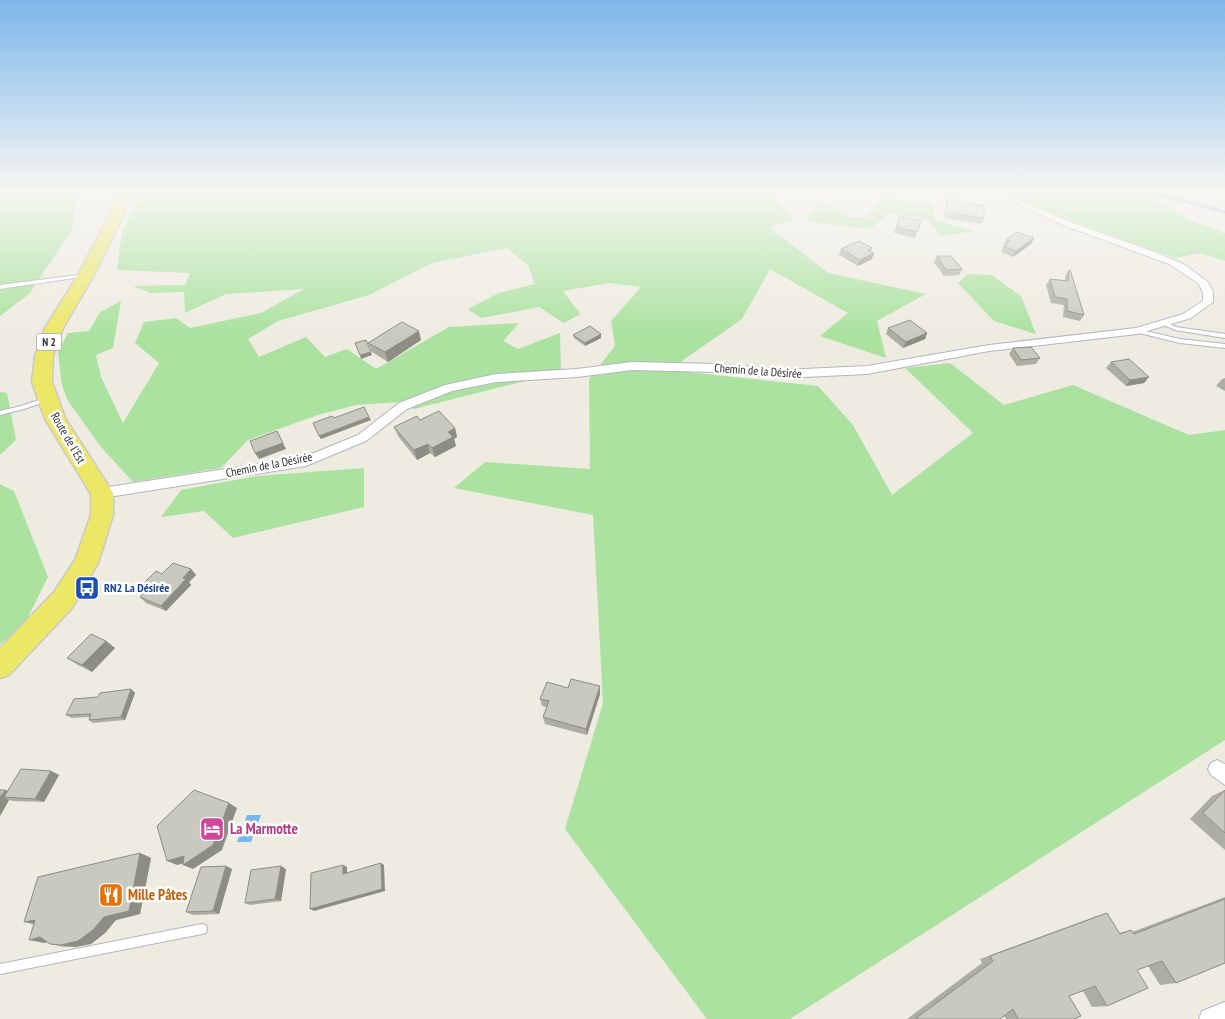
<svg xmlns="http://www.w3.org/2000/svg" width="1225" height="1019" font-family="'PT Sans Narrow',sans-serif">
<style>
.green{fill:#abe2a0}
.water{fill:#79b8ec}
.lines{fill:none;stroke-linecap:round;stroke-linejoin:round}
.stream{stroke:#79b8ec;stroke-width:3}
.service-casing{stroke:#b4b5c0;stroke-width:2}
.minor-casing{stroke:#b4b5c0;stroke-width:2}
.primary-casing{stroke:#c9c9c9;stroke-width:3}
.service{fill:#fff;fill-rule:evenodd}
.minor{fill:#fff;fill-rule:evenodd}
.primary{fill:#ede768;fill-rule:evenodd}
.wall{fill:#aeada4}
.shaded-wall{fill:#8d8d86}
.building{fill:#cac9bf;stroke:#8d8d86}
.labels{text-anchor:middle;stroke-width:5;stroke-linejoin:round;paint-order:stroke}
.shield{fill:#fff;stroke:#6d6d6d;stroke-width:1}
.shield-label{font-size:11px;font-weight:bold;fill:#2e2e2e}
.street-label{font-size:12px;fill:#2e2e2e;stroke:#fff}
.transit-label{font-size:12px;font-weight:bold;fill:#164399;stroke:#fff;text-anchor:start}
.near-hotel-label{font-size:15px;font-weight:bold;fill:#b23c85;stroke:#fff;text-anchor:start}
.near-food-label{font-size:15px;font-weight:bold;fill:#c56008;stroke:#fff;text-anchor:start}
</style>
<rect width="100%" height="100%" fill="#eeebe1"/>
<path class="green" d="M0 192H78L72 230 29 294 0 316Z
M143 192H782L769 194 793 219 769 227 828 273 926 294 877 321 886 358 820 336 848 313 770 269 742 319 669 370 818 386 853 425 892 495 973 433 905 368 950 363 1004 405 1073 385 1189 435 1225 430V740L790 1019H707L565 829 603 703 593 515 454 488 485 462 590 469 589 379 615 346 611 321 641 287 609 283 563 291 580 314 564 323 539 307 481 318 468 309 499 293 535 284 528 265 507 248 432 263 369 295 278 321 248 339 259 357 306 337 325 357 347 349 376 369 449 327 519 323 503 341 518 349 560 333 561 372 414 409 400 402 356 405 318 415 248 440 221 468 133 482 101 447 68 401 62 385 58 352 68 333 89 331 100 312 121 301 113 348 96 355 101 377 123 423 159 363 135 343 144 322 176 318 190 328 261 313 304 289 226 294 185 313 184 292 151 293 133 286 185 285 190 273 117 270 122 232Z
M1003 192H1137L1194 222 1225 233V261L1201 253 1175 258 1033 207Z
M883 197 931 204 936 220 975 231 941 236 927 220 889 213 870 229 805 221 821 201 849 217 867 218Z
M968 274 992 275 1021 296 1036 334 994 321 958 283Z
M0 392 7 393 16 440 0 455Z
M364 468V507L233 538 204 511 161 517 181 490 257 476Z
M0 484 14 491 48 577 25 623 0 644Z"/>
<path class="water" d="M247 815H261L251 842H237Z"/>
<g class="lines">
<path class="stream" d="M1148 192 1225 212"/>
<defs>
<path id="service" d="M86 274H88V276L0 289V285Z
M1166 322 1176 327 1225 334V338L1175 330 1164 325 1163 324Z
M1137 329 1180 339 1225 344V348L1180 343 1135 332 1134 331Z
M48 397 50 398 51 399 50 400 24 409 0 415V411L21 406Z
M202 924 206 925 207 929 206 933 202 934 0 974V964Z"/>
<path id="minor" d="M990 192H1000L1070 222 1155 252 1185 265 1208 282 1213 292V302L1191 318 1137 334 989 351 867 374 783 378 717 372 632 370 577 377 496 382 452 391 407 409 366 441 306 466 102 498 97 497 95 493 97 489 102 488 304 457 358 435 399 403 445 385 496 374 577 369 632 362 717 364 783 370 867 366 989 345 1136 328 1183 314 1203 301V292L1198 283 1169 264 1063 225Z
M1217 760 1225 764V785L1211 775 1208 769 1211 763Z
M1225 1002V1019H1199L1202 1011Z"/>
<path id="primary" d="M116 192H130L122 218 94 275 63 328 53 356 52 382 65 418 113 493V515L98 563 72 608 9 675 0 678V648L54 592 75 560 91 515V494L45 419 32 382 35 356 45 328 78 275 108 218Z"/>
</defs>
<use href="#service" class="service-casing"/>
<use href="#minor" class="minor-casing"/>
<use href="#primary" class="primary-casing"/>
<use href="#service" class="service"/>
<use href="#minor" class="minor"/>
<use href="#primary" class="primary"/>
</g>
<path class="wall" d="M946 192H957L963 203 984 218 981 224 944 218Z
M900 216 921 221 915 238 894 233Z
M1034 238 1031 244 1013 257 1001 252 1006 240Z
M872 248 871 251 872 259 858 266 839 255 841 249Z
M937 256 962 269 959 275 944 276 934 262Z
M1069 270 1084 315 1080 321 1063 317 1064 305 1051 303 1046 285 1050 279 1065 281V276Z
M888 328 927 333 925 339 903 348 886 334Z
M601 334V338L585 346 574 338 573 335Z
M421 340 388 362 372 352 368 343Z
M1013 348 1040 358 1036 364 1017 366 1009 354Z
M1111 362 1144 383 1126 386 1106 368Z
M1225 378V391L1216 386 1222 379Z
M420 420 455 428 457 437 454 439 456 446 435 457 430 453 417 460 398 436 394 427Z
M191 569 196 575 189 582 191 585 166 611 146 603 140 597 145 593 140 587 162 574Z
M106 641 115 648 92 672 78 665 67 658Z
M600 686V694L587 735 545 724 543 717 547 707 542 706 540 699 568 688Z
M131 689 135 693 125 720 93 723 89 720 90 717 71 718 66 715Z
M51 771 59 775 44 802 13 801 9 800 0 816V790H5L8 791Z
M1225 790V850L1190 819 1212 796Z
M140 853 151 858 140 914 116 920 105 933 91 944 75 947H64L50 944 47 942 44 943Z
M226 866 232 869 219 914 193 915 186 912Z
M286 869 281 901 250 905 245 903Z
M1225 897V963L1176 983 1160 985 1148 966 1137 970 1107 1006 1092 1007 1083 991 1069 996 1074 1019H1006L1004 1016 1000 1019H907L982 963 980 959 1094 917 1107 913 1119 933 1131 930 1132 932Z"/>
<path class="shaded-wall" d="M1034 238 1031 244 1013 257 1016 251Z
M874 253 872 259 858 266 860 260Z
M419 331 421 340 388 362 385 352Z
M927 333 925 339 903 348 906 342Z
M601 334V338L585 346V343Z
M371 352 372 355 361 359 360 355Z
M1149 377 1144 383 1126 386 1130 380Z
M369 417 371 420 321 439 319 436Z
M455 428 457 437 454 439 456 446 435 457 432 448 448 432Z
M277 431 286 449 259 459 255 453Z
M428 444 430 453 417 460 414 450Z
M191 569 196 575 189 582 191 585 166 611 161 606 183 578Z
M106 641 115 648 92 672 82 665Z
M600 686V694L587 735 586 729Z
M131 689 135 693 125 720 121 717Z
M51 771 59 775 44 802 35 799Z
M5 790 13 793 4 797 9 800 0 816V798Z
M229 803 237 808 222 850 193 869 183 865 185 863 177 865 167 861Z
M140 853 151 858 140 914 116 920 105 933 91 944 75 947 61 945Z
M381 863 384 865 385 891 314 911 310 909Z
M343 865 347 867V876L343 874Z
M226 866 232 869 219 914 213 911Z
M281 866 286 869 281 901 275 899Z
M35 920 38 925 24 922Z
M40 937 54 940 44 943 29 940Z"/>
<path class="building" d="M948 192H957L963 203 984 206V218L946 212Z
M900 216 921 221 917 232 896 227Z
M1017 232 1034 238 1016 251 1004 246 1010 241 1006 240Z
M859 241 872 248 868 250 874 253 860 260 841 249Z
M937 256H951L962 269 946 270Z
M1069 270H1070L1084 315 1067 311V299L1055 297 1050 279 1068 281Z
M910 320 927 333 906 342 888 328Z
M402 322 419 331 385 352 368 343Z
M590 326 601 334 585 343 573 335Z
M366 340 371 352 360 355 355 343Z
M1031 347 1040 358 1021 360 1013 348Z
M1129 359 1149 377 1130 380 1111 362Z
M364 407 369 417 319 436 313 423 332 416 334 418Z
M439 411 455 428 448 432 453 437 432 448 428 444 414 450 394 427 417 416 420 420Z
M277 431 283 443 255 453 250 441Z
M173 563 191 569 183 578 186 579 161 606 140 597 147 590 140 587 156 571 162 574Z
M91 634 106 641 82 665 67 658Z
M571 679 600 686 586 729 543 717 549 701 540 699 547 682 568 688Z
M131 689 121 717 89 720 91 714 66 715 74 699 98 697 100 693Z
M21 769 51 771 35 799 4 797Z
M0 790H5L0 798Z
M194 790 229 803 213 845 183 865 184 856 167 861 157 826Z
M1225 790V833L1203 813Z
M140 853 129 911 104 917 93 930 78 941 61 945 50 944 40 937 29 940 35 920 24 922 38 877Z
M381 863 382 889 310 909 311 873 343 865V874Z
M226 866 213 911 186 912 201 867Z
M281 866 275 899 245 903 251 870Z
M1225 899V963L1176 983 1162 961 1137 970 1148 988 1107 1006 1095 986 1069 996 1081 1016 1074 1019H1018L1013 1009 1000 1019H915L993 961 990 956 1107 913 1120 934 1131 930 1134 934Z"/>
<linearGradient id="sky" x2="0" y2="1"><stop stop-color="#7bb6ea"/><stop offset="0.57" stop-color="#f7f6f2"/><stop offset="1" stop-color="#f7f6f2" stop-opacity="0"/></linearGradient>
<rect width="1225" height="334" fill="url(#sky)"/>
<defs>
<symbol id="bus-square" viewBox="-11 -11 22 22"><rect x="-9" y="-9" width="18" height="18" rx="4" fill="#1a4fb4" stroke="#fff"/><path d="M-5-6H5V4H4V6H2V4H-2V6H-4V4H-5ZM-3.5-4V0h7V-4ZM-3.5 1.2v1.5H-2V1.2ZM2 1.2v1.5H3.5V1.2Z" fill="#fff"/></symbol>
<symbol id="hotel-square" viewBox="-11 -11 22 22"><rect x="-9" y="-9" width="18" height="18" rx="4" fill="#d1479c" stroke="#fff"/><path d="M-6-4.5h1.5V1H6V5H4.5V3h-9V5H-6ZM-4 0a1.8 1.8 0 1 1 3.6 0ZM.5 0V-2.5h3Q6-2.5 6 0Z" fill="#fff"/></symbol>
<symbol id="restaurant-square" viewBox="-11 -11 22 22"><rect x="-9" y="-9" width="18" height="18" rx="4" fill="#e8710a" stroke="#fff"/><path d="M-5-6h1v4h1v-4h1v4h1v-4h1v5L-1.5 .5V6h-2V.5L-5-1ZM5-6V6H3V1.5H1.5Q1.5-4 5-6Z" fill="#fff"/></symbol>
</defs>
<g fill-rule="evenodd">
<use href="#bus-square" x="73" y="574" width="28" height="28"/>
<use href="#hotel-square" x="198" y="815" width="28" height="28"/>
<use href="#restaurant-square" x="97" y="881" width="28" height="28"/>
</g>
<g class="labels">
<rect class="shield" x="36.5" y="333.5" width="25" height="17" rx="4"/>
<g class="shield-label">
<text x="49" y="346">N 2</text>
</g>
<g class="street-label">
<text transform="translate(758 371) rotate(4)" y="4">Chemin de la Désirée</text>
<text transform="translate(68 438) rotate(60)" y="4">Route de l'Est</text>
<text transform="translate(269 465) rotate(-11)" y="4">Chemin de la Désirée</text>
</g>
<g class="transit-label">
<text x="104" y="592">RN2 La Désirée</text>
</g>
<g class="near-hotel-label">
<text x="230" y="834">La Marmotte</text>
</g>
<g class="near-food-label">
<text x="128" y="900">Mille Pâtes</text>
</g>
</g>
</svg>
